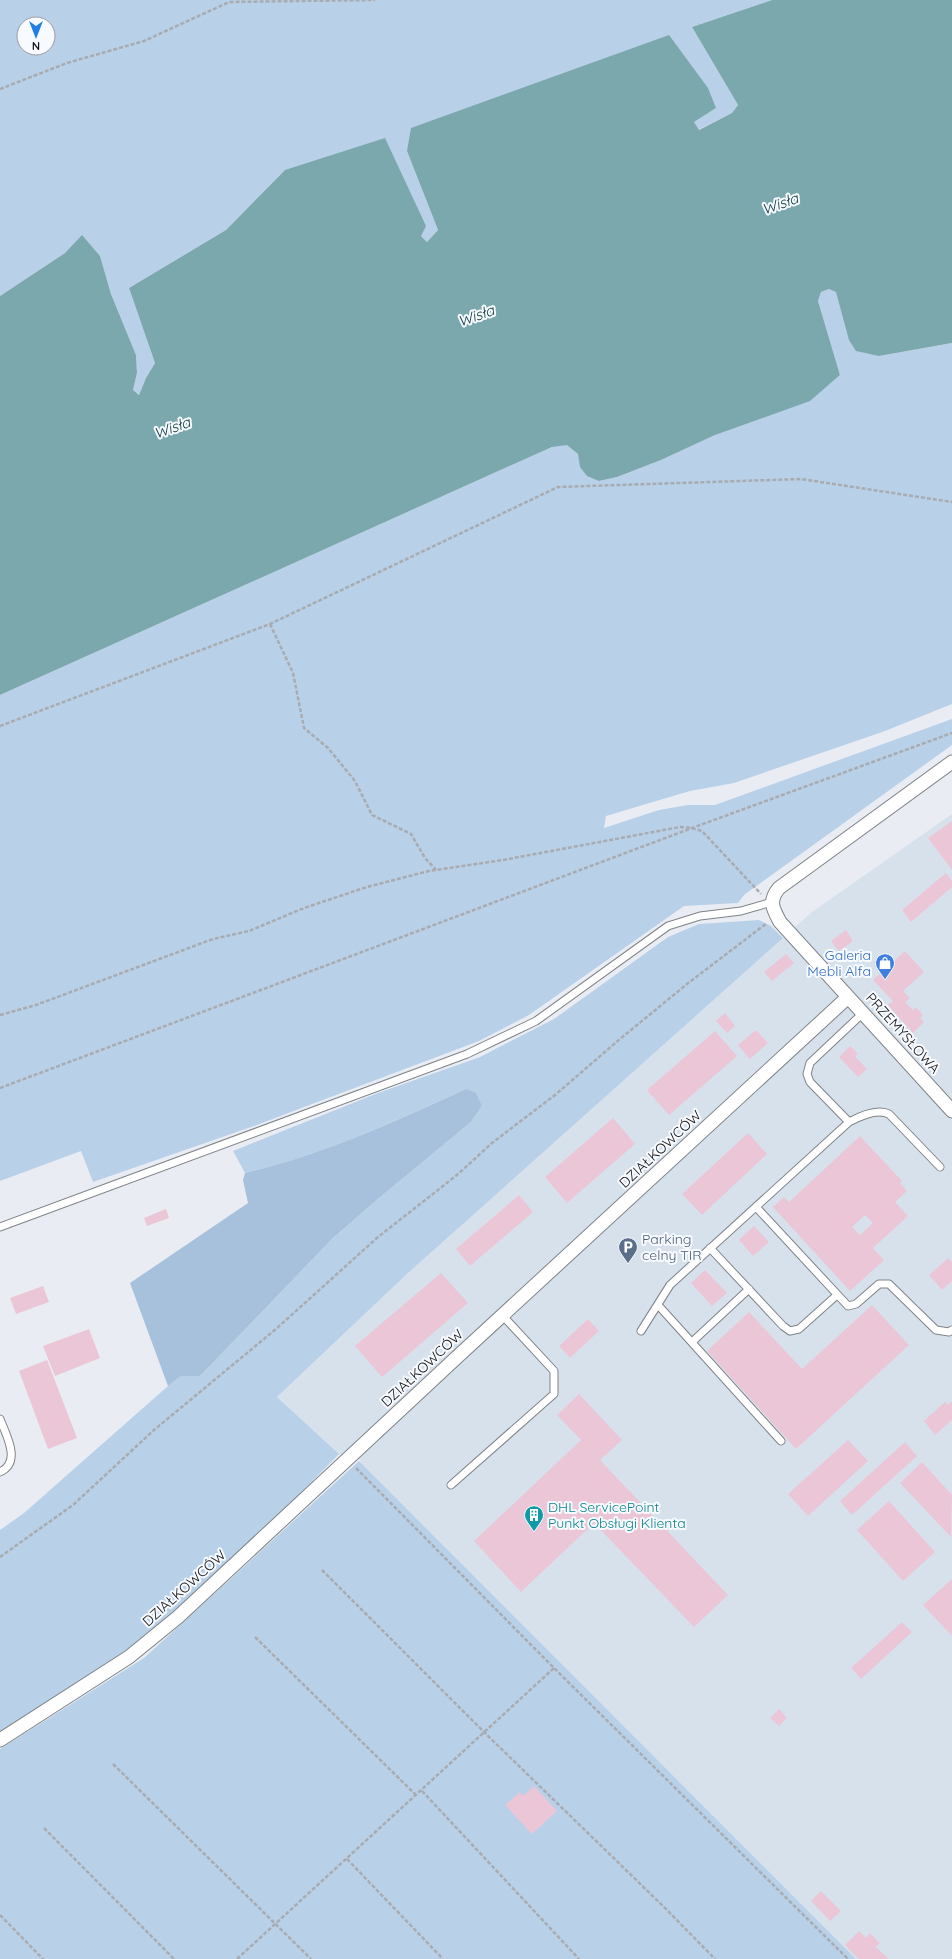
<svg xmlns="http://www.w3.org/2000/svg" width="952" height="1959" font-family="Quicksand,sans-serif">
  <style>
    .built { fill: #d7e1ec }
    .green { fill: #b9d0e9; fill-rule: evenodd }
    .forest { fill: #a7c0dc }
    .water { fill: #7ba8ac }
    .building { fill: #ebc6d7; fill-rule: evenodd }
    .lines { fill: none; stroke-linecap: round; stroke-linejoin: round }
    .lane-casing { stroke: #7f8387; stroke-width: 9 }
    .street-casing { stroke: #7f8387; stroke-width: 15 }
    .path { stroke: #a8abb0; stroke-width: 2.5; stroke-dasharray: 4 2; stroke-linecap: butt }
    .lane { stroke: #fff; stroke-width: 7 }
    .street { stroke: #fff; stroke-width: 13 }
    .labels { text-anchor: middle; stroke-width: 4; stroke-linejoin: round; paint-order: stroke }
    .shop-label { font-size: 14px; fill: #366cbe; stroke: #f7fbff; text-anchor: end }
    .street-label { font-size: 14px; fill: #101113; stroke: #f7fbff }
    .service-label { font-size: 14px; fill: #4e5e75; stroke: #f7fbff; text-anchor: start }
    .culture-label { font-size: 14px; fill: #0d838f; stroke: #f7fbff; text-anchor: start }
    .water-label { font-size: 15px; font-style: italic; fill: #154043; stroke: #f7fbff }
  </style>
  <rect width="100%" height="100%" fill="#e9edf3"/>
  <path class="built" d="M952,814V1959H856L359,1461L362,1460L339,1454L277,1397L408,1273L812,912Z"/>
  <path class="green" d="M0,0H772L692,27L738,105L732,113L698,130L694,122L716,108L407,151L438,230L427,242L421,236L285,170L226,230L129,288L155,363L146,378L139,395L133,390L137,373L136,355L111,294L100,256L82,236L65,253L0,296ZM24,24H48V48H24Z
    M829,289L836,291L843,313L879,356L952,343V704L885,731L734,783L690,791L606,816L604,828L659,810L688,805H715L952,719V745L744,895L738,903L684,906L529,1015L479,1041L254,1126L93,1182L81,1151L0,1181V695L552,447L567,444L578,454L599,481L617,477L661,460L715,435L820,392L840,375L818,301L821,292Z
    M759,920L771,926L783,938L408,1273L277,1397L339,1454L182,1613L0,1734V1530L24,1513L168,1386L181,1376H200L333,1238L379,1198L471,1122L482,1106L466,1089C393,1122 323,1155 245,1173L233,1151L378,1093L480,1057L554,1019L668,937L699,924Z
    M359,1461L856,1959H0V1749L144,1658Z"/>
  <path class="forest" d="M466,1089L476,1093L482,1106L471,1122L379,1198L333,1238L200,1376H181L168,1386L130,1283L248,1203L243,1180L245,1173C322,1155 394,1122 466,1089Z"/>
  <path class="water" d="M772,0H952V343L879,356L856,351L849,340L836,292L829,289L821,292L818,301L840,375L810,401L715,435L661,460L617,477L599,481L587,476L580,467L578,454L567,445L552,447L0,695V296L65,253L82,235L100,256L111,294L136,355L137,373L133,390L139,395L146,378L155,363L129,288L226,230L285,170L385,138L426,226L421,236L427,242L438,230L407,151L411,128L669,35L708,88L716,108L694,122L699,130L732,113L738,105L692,27Z"/>
  <path class="building" d="M952,821V870L928,838Z
    M946,873L952,881V887L911,922L902,910Z
    M846,930L853,941L839,951L831,941Z
    M905,951L924,972L903,991L910,998L905,1002L913,1010L916,1007L923,1015L920,1018L924,1022L913,1033L888,1005L893,1001L873,980Z
    M786,954L794,963L772,981L764,972Z
    M725,1013L735,1026L727,1033L716,1021Z
    M756,1030L768,1043L750,1059L738,1045Z
    M715,1031L737,1056L669,1115L647,1090Z
    M850,1046L858,1054L855,1056L867,1069L858,1077L839,1057Z
    M613,1118L635,1144L567,1203L545,1177Z
    M748,1133L767,1154L702,1215L682,1194Z
    M860,1136L902,1181L900,1183L907,1191L895,1202L908,1216L873,1248L884,1260L850,1291L773,1207L784,1197L789,1202ZM865,1215L873,1223L860,1235L852,1227Z
    M519,1195L533,1212L470,1266L456,1249Z
    M166,1209L169,1218L147,1226L144,1218Z
    M754,1226L769,1242L753,1256L739,1240Z
    M948,1258L952,1262V1281L942,1290L929,1275Z
    M705,1270L727,1293L712,1306L691,1283Z
    M441,1273L468,1303L382,1377L355,1346Z
    M43,1286L49,1302L16,1314L10,1298Z
    M872,1305L909,1345L796,1449L707,1351L749,1312L802,1369Z
    M588,1319L599,1331L570,1358L559,1346Z
    M89,1329L100,1358L55,1376L43,1346Z
    M47,1360L77,1438L48,1449L19,1371Z
    M579,1394L622,1440L600,1460L728,1595L694,1627L594,1523L521,1592L474,1541L581,1440L557,1415Z
    M952,1401V1420L935,1435L924,1421L945,1402L948,1405Z
    M848,1440L868,1461L808,1516L788,1494Z
    M905,1442L917,1456L852,1515L840,1501Z
    M922,1462L952,1495L951,1537L900,1483Z
    M889,1501L935,1552L903,1581L857,1530Z
    M952,1579V1634L951,1635L923,1605Z
    M902,1622L912,1632L861,1679L851,1668Z
    M779,1709L787,1718L779,1726L770,1718Z
    M534,1786L557,1811L532,1834L505,1805L520,1792L523,1796Z
    M821,1891L841,1911L830,1921L811,1901Z
    M859,1931L866,1938L870,1933L880,1943L876,1947L889,1959H859L845,1945Z"/>
  <g class="lines">
    <g class="lane-casing">
      <path id="lane" d="M849,1122C860,1116 877,1108 889,1114L940,1167
        M756,1207L848,1306L856,1304L879,1284H889L936,1330L949,1332L952,1330
        M0,1227L467,1054L536,1021L668,926L700,916L741,911L772,902
        M710,1248L783,1326L790,1331L799,1329L837,1295
        M658,1305L781,1441
        M641,1331L670,1285L849,1122L810,1082L807,1074L810,1063L862,1014
        M692,1342L749,1289
        M0,1419C6,1435 22,1462 0,1472
        M451,1485L554,1394V1371L502,1315"/>
    </g>
    <g class="street-casing">
      <path id="street" d="M952,762L779,888C768,901 773,909 780,922L952,1111
        M0,1740L129,1657L178,1617L456,1358L848,997"/>
    </g>
    <path class="path" d="M0,89L67,63L144,41L229,2L375,0
      M270,624L293,673L304,728L328,748L355,781L372,815L411,834L425,858L436,870
      M0,726L270,624L558,487L801,479L952,502
      M0,1015L36,1005L213,939L249,931L304,908L367,887L429,871L503,860L680,827L692,828L702,831L761,894
      M0,1088L692,828L952,733
      M356,1468L554,1668L848,1959
      M0,1557L73,1505L154,1430L276,1329L378,1237L457,1175L492,1143L555,1095L620,1039L687,984L767,923
      M322,1570L485,1733L664,1907L715,1959
      M255,1637L417,1796
      M113,1764L311,1959
      M422,1791L579,1959
      M44,1828L174,1959
      M347,1859L443,1959
      M0,1915L43,1959
      M237,1959L554,1668"/>
    <use href="#lane" class="lane"/>
    <use href="#street" class="street"/>
  </g>
  <defs>
    <g id="shop-pin" transform="scale(1)"><path d="M0 17L-7.5 6A9.5 9.5 0 1 1 7.5 6Z" fill="#3f7fe0" stroke="#f7fbff"/><path d="M-5-2.5h2.3a2.7 3.5 0 0 1 5.4 0H5L5.5 6h-11ZM-1.5-2.5h3a1.5 2.3 0 0 0-3 0Z" fill="#fff"/></g>
    <g id="parking-pin" transform="scale(1)"><path d="M0 17L-7.5 6A9.5 9.5 0 1 1 7.5 6Z" fill="#5c6f8a" stroke="#f7fbff"/><path d="M-3.5-5.5H1a3.5 3.5 0 0 1 0 7H-1V5.5H-3.5ZM-1-3.4V-.6H.8a1.4 1.4 0 0 0 0-2.8Z" fill="#fff"/></g>
    <g id="building-pin" transform="scale(1)"><path d="M0 17L-7.5 6A9.5 9.5 0 1 1 7.5 6Z" fill="#0f9aa8" stroke="#f7fbff"/><path d="M-4-6H4V6H1V3H-1V6H-4ZM-2.5-4.3h1.7v1.8h-1.7ZM.8-4.3h1.7v1.8H.8ZM-2.5-1h1.7V.8h-1.7ZM.8-1h1.7V.8H.8Z" fill="#fff"/></g>
  </defs>
  <g fill-rule="evenodd">
    <use href="#shop-pin" x="885" y="963"/>
    <use href="#parking-pin" x="628" y="1247"/>
    <use href="#building-pin" x="534" y="1515"/>
  </g>
  <g class="labels">
    <g class="shop-label">
      <text x="871" y="960">Galeria<tspan x="871" dy="16">Mebli Alfa</tspan></text>
    </g>
    <g class="street-label">
      <text transform="translate(903 1033) rotate(48)" y="5">PRZEMYSŁOWA</text>
      <text transform="translate(660 1149) rotate(-43)" y="5">DZIAŁKOWCÓW</text>
      <text transform="translate(422 1368) rotate(-43)" y="5">DZIAŁKOWCÓW</text>
      <text transform="translate(184 1588) rotate(-42)" y="5">DZIAŁKOWCÓW</text>
    </g>
    <g class="service-label">
      <text x="642" y="1244">Parking<tspan x="642" dy="16">celny TIR</tspan></text>
    </g>
    <g class="culture-label">
      <text x="548" y="1512">DHL ServicePoint<tspan x="548" dy="16">Punkt Obsługi Klienta</tspan></text>
    </g>
    <g class="water-label">
      <text transform="translate(780 204) rotate(-20)" y="5">Wisła</text>
      <text transform="translate(476 316) rotate(-20)" y="5">Wisła</text>
      <text transform="translate(172 428) rotate(-20)" y="5">Wisła</text>
    </g>
  </g>
  <g transform="translate(36 36) rotate(180)"><circle r="19" fill="#f7fbff" stroke="#9b9da1"/>
  <path d="M0-3L7 15L0 10L-7 15Z" fill="#1f7ee7"/>
  <text y="-6" font-size="11" font-weight="bold" text-anchor="middle" fill="#101113">N</text>
  </g>
</svg>
